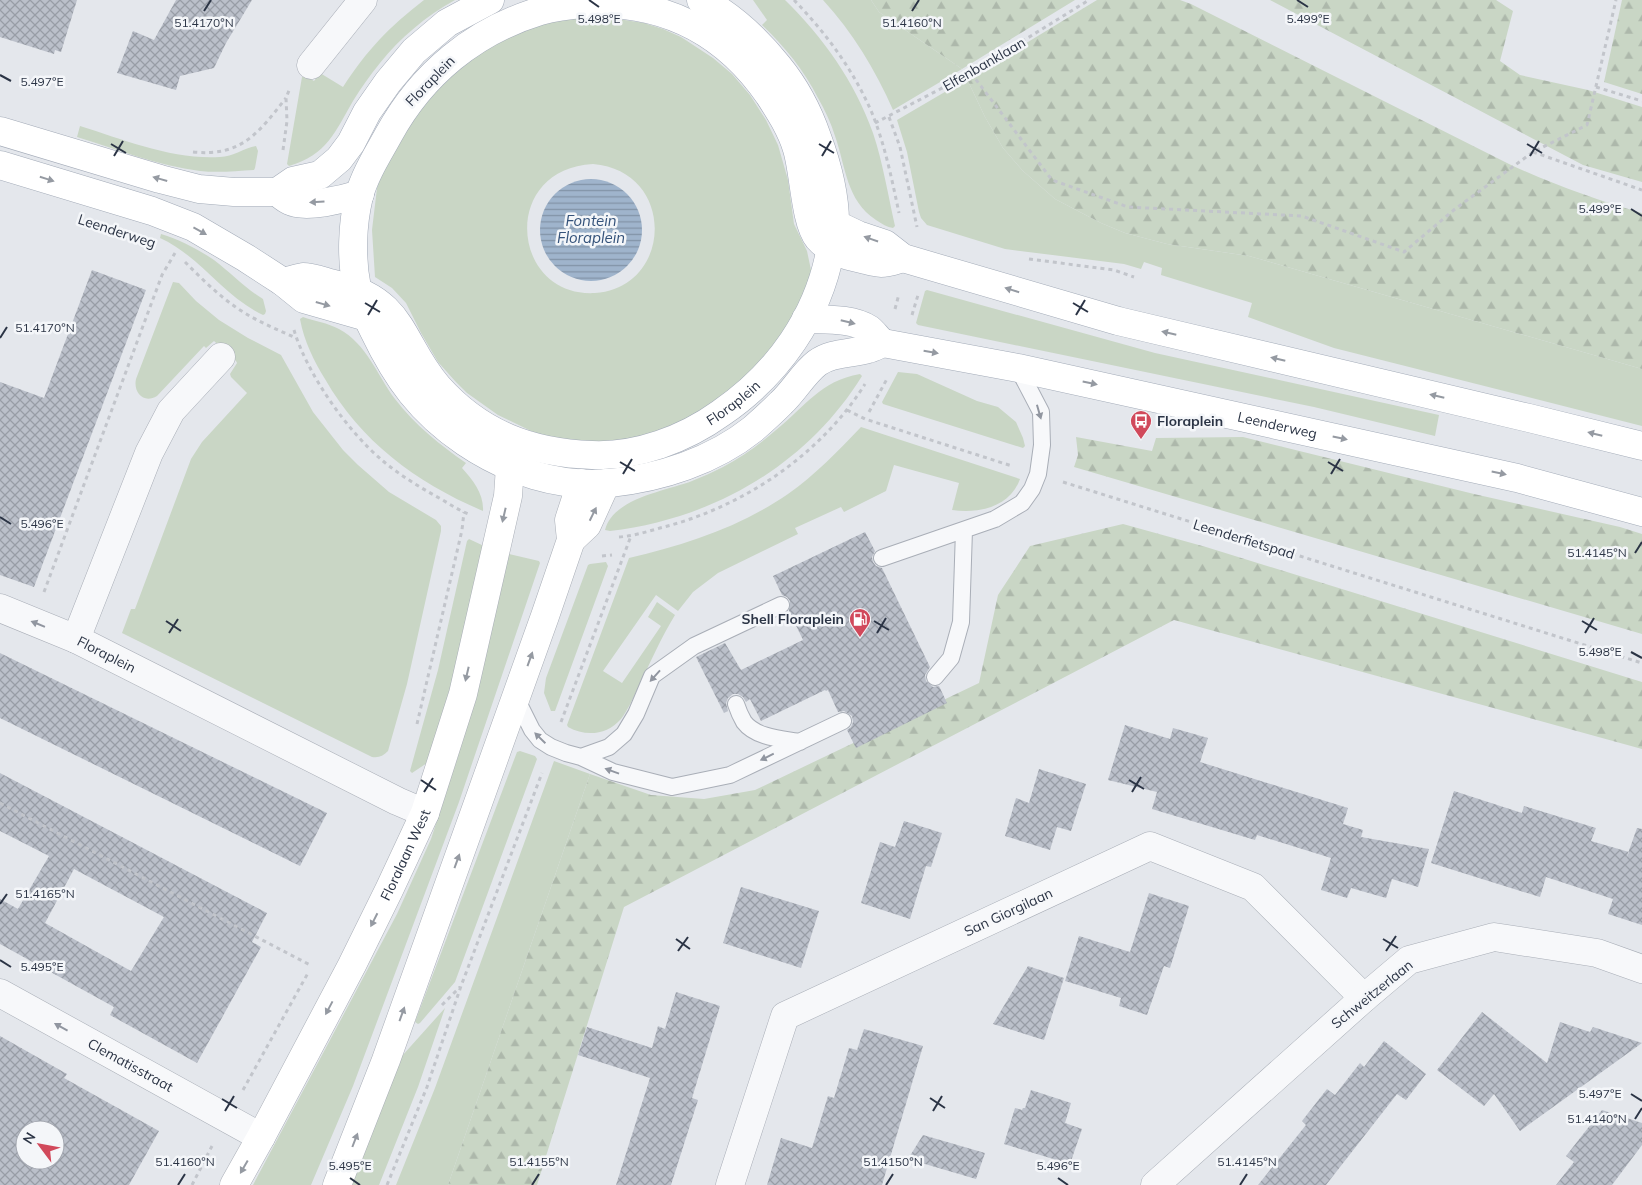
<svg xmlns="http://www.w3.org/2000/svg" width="1642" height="1185" font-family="Mulish,sans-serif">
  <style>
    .green { fill: #c9d6c5; fill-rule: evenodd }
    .forest { fill: url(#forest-firs) }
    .water { fill: url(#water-rules) }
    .building { fill: url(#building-cross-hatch); fill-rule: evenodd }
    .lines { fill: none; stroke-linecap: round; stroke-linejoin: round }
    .service-casing { stroke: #a9aeb7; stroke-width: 18 }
    .minor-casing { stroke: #a9aeb7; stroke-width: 29 }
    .secondary-casing { stroke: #a9aeb7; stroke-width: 29 }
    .primary-casing { stroke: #a3abb8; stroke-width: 29 }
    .path { stroke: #c2c5cb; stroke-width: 3; stroke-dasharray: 4 4; stroke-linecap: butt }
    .service { stroke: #f7f8fa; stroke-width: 16 }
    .minor { stroke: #f7f8fa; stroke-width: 28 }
    .secondary { stroke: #fff; stroke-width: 28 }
    .primary { stroke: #fff; stroke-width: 28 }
    .oneway { fill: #959aa2 }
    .oneway2 { fill: #9196a0 }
    .ticks { fill: none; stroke: #2b3445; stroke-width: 2 }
    .labels { text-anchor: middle; stroke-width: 5; stroke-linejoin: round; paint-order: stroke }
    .street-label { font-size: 14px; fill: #2b3445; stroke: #f4f6f9 }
    .poi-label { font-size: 14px; font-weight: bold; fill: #2b3445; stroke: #f4f6f9; text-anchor: start }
    .water-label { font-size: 15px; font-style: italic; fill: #34527a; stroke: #f4f6f9 }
    .ticks-label { font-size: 12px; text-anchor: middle; fill: #2b3445; stroke: #f4f6f9; stroke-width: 5; stroke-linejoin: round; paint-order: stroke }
  </style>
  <defs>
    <pattern id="forest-firs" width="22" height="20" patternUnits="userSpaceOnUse" patternTransform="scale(1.25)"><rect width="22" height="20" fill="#c9d6c5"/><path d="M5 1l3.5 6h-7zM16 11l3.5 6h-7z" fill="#adb8ab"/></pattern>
    <pattern id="water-rules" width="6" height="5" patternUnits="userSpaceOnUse" patternTransform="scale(1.25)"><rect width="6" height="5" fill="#9fb4cc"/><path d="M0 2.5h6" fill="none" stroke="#8293a7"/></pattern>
    <pattern id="building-cross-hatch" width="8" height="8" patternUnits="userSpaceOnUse" patternTransform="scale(1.25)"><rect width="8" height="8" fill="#bbc0ca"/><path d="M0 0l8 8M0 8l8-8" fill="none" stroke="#989da6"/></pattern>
  </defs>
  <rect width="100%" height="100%" fill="#e4e7ec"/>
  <path class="green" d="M424,0H455C426,16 400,38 380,63C370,75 361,88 353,101C335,132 327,155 289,166L287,164L302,77L306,76L314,81L320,73L343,87C368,49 388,28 424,0Z
    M753,0H785C823,37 855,82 873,133C883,163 888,195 895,226L893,228C887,227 882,224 876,220C846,200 846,167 835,136C831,123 825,110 818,98C804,70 785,47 762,25L767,20Z
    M823,0H871L879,12L962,69L893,110C875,69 853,33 823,0Z
    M605,17L644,23L663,29L681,37L713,58L732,74L750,95L766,120L778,145L788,180L794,224L807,251L811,270L809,281L802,302L763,365L700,414L638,438L600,443L554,438L533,432L498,415L467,393L455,381L438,362L421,333L406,303L392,288L375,277L372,230L377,188L381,174L397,140L442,79L494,43L545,22L575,18ZM593,164C677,171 673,288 595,293C511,298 499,169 593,164Z
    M967,79L985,117L1003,148L1023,171L1055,199L1101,223L1125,233L1167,244L1249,256L1642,369V426L1334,348L1248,317L1252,303L1161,275L1162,268L1144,262L1141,269L1124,264L1005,249L927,225L921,218L919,212L907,152L897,120Z
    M80,126C125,140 173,160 220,157C233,157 244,148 256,146L258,151L255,168L254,170C236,171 218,173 200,171C158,166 117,149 77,137Z
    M161,234C180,240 198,249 214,260C231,273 245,288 263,299L266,311L265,314L263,315C223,296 200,256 160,238Z
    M173,282L179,283L196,301L219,320L248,338L281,355L313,412L343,450L358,465L389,492L436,520L441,526V531L407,684L388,751C383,756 379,758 372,757L122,633L131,609H135L191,459L202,442L247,393L231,377L230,374L237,363L236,361L214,341L206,348L204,346L157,396C144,404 133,393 136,379Z
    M927,290L1155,353L1439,415L1435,436L1314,407L918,325L916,323L925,291Z
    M303,317C314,321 328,323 339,329C367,344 377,375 395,399C415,425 440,445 466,463L462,468C473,480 484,494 483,511C417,483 361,442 325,379C314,361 304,341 300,319Z
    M898,372L917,374L977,401L998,407L1016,422L1023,438L1025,446L1023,448L883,404L882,402Z
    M860,374L862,376C807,465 713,519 610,531L605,530C613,498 666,491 692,481C702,477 713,472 723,467C742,457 760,444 776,430C806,406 820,381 860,374Z
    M861,427L1020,479C1010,507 979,514 952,510L959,483L894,465L886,491L844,512L841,507L795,528L798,534L718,573L693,592L678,611L656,595L603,671L622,683L661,626L648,617L657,602L675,615C661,638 650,663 638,688C633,698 628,710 621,719C607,735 586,737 568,727L567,725L629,558C685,545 740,527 788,494C815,475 838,451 861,427Z
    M469,539L484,546L454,677L427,763L412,773L410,771L438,670L467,541Z
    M509,554L539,561L540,563L459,802L353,1086L311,1185H253L397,914L431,839L458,756L473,704Z
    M606,562L608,566L555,711H551L544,693L546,678L588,565L590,564Z
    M520,751L535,756L537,759L455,982L420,1023L418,1024L415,1022L517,752Z
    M554,761L590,774L448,1185H396L435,1088Z
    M445,1008L418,1087L379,1185H349L402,1056Z"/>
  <path class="forest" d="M871,0H1075L962,69L879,12Z
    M1097,0H1180L1191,4L1509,164C1552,184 1596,200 1642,213V369L1249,256L1167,244L1125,233L1101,223L1055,199L1023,171L1003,148L985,117L967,79Z
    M1270,0H1496L1513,11L1500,61L1520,75L1588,90L1642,107V182L1583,165Z
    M1622,0H1642V94L1604,82Z
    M1076,437L1152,451L1156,438L1243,437L1474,494L1620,527L1642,534V634L1074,467L1078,455Z
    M1123,524L1206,547L1642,682V749L1174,620L624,907L537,1185H448L590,774L651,795L704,799L755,790L979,683L998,595L1030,546Z"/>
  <path class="water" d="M540 230a51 51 0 1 1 102 0a51 51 0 1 1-102 0Z"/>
  <path class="building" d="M0,0H77L61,52L55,50L54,54L0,37Z
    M176,0H252L226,43L214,68L180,76L176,90L117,73L133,31L154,40Z
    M92,270L146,290L34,587L0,575V382L44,398Z
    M865,532L875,551L872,557L873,562L876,566L882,568L930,667L925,675L926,681L933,687L939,686L947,703L856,748L847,730L851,727L853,722L852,716L844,711L838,712L828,690L826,691L825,690L761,721L750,699L746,702L743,697L738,694H733L728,698L726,703L728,711L724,713L696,657L725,643L741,670L803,640L789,611L790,601L787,597L782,595L773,576Z
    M0,653L327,813L300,866L0,718Z
    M1125,725L1170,739L1173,728L1208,738L1200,762L1348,808L1343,824L1363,830L1361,837L1429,849L1418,887L1392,879L1386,898L1351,888L1347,898L1321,890L1331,858L1257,835L1255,840L1152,809L1157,792L1108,780Z
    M1039,769L1086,784L1071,831L1057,827L1050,850L1005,836L1016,798L1029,803Z
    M0,773L267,913L252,942L261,947L197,1063L110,1015L114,1007L0,944V899L18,909L49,856L0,831ZM74,869L164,917L131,971L45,923Z
    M1454,791L1522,813L1524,806L1596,828L1591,841L1629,852L1626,859L1637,828L1642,829V925L1608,914L1613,899L1546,877L1540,897L1431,863Z
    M904,821L942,833L931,867L926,866L910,919L861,903L880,842L895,847Z
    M741,887L819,911L801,968L723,943Z
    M1149,893L1189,906L1170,968L1164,966L1147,1015L1119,1006L1121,998L1065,981L1079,936L1130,952Z
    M1028,966L1064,978L1044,1040L993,1024Z
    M676,992L720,1006L692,1098L698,1100L671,1185H616L650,1078L578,1055L587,1027L652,1048L658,1026L665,1029Z
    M1482,1012L1547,1063L1560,1022L1590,1032L1593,1027L1642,1043L1520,1131L1494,1094L1484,1106L1437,1070Z
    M864,1029L923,1046L882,1185H767L781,1138L812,1148L828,1096L834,1098L849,1048L857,1050Z
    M0,1036L67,1074L64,1078L159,1131L129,1185H0ZM25,1130H55V1160H25Z
    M1384,1041L1426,1074L1406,1100L1397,1094L1326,1185H1258L1306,1125L1302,1121L1327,1089L1335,1095L1360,1063L1364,1067Z
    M1031,1090L1071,1103L1065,1123L1082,1129L1070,1164L1004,1144L1015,1108L1022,1110L1023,1108H1025Z
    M1602,1110L1642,1123V1145L1612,1185H1556L1574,1162L1566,1156Z
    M923,1135L985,1153L976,1179L908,1159Z"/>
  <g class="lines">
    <g class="service-casing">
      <path id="service" d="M882,558L995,519L1022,503L1032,489L1038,474L1042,445L1041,412L1018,368
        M935,677L951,658L961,622L964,530
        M516,698L532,730L540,740L551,747L566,753L581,757L613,772L672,787L730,775L843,721
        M736,704C738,710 741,717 744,722C756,738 783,739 800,742
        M581,757L609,747L624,734L636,714L652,676L694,646L781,605"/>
    </g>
    <g class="minor-casing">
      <g id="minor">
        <path d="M311,65L363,0"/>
        <path id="s1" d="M221,357L171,411L149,453L76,639L397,801L425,813"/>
        <path d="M0,608L76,639"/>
        <path id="s2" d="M0,993L261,1137"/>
        <path id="s3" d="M730,1185L785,1016L1150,846L1253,887L1364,998"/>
        <path d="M1155,1185L1364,998L1409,960L1494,937L1597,953L1642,969"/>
      </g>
    </g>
    <g class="secondary-casing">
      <g id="secondary">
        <path d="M571,540L587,525L606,483"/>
        <path id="s4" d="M234,1185L261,1137L352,965L389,890L425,813L463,694L508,496L510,467"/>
        <path d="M337,1185L386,1060L545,616L571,540L569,520L581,483"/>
      </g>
    </g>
    <g class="primary-casing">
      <g id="primary">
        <path d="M0,131L160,179L199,189L234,192H277L293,181L320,175L339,159L351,143L367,112L388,82L414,51L447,23L490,0"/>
        <path d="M0,165L152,211L193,227L246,258L283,282L304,299L367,317"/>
        <path d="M277,192C281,195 285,199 290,201C305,209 344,199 360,194"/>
        <path d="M835,224L858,235L885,244L903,258L1118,321L1529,418L1642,446"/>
        <path id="s5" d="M903,258C896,260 888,263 881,263C878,263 868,261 866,260C848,256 831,253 818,238C805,222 804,172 797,149C791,129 780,112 769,95C725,31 662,0 585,4C570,5 554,7 540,11C474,31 422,74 389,134C378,154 365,174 359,196C352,225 351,259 357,288C360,303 367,317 374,331C397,379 421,412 465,442C508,471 559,488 610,483C660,478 713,461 753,429C762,421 772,412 781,403C794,391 803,374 817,363C832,352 851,354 868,349C873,348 878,345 883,343L1018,368L1517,478L1642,512"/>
        <path id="s6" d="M283,282C289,281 297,278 303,277C314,277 327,283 338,285C405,301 400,343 438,387C480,434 531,453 592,455C637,457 685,439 721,413C778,374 819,316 831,247C832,239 835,230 835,222C835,193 827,164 817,137C808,111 796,88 778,66C757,40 731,15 701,0"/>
        <path d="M806,319C826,320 851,318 869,329C874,333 878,339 883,343"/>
      </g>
    </g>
    <path class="path" d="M794,0C826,33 854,71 872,113C885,145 892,180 899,213
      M971,73L1052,180L1128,207L1302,216L1404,252L1455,209L1533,152L1587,125L1616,0
      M1596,87L1642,101
      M889,117L900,147L917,227
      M875,123L971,73L1089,0
      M283,150L287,121L286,98L290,88
      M193,152C242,157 259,132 286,98
      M1533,152L1642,190
      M1029,259L1114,270L1134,277
      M185,262C201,278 218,295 237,308C256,321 276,329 296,338
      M895,309L899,294
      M912,315L918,295
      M294,330C307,374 348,432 383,461C401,476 421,488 441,499C451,505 460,511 471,515
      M847,410L865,419L1012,466
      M869,412L888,377
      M1063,482L1642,663
      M619,537C633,536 646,532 660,528C741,508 820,456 865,384
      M602,556L612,555
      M44,592L162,275L175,253
      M561,722L631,536
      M417,724L462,530L464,512
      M0,803L312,966
      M442,1005L460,987
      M243,1090L308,973
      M192,1185L212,1146
      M387,1185L427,1087L461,986L542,773"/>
    <use href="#service" class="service"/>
    <use href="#minor" class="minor"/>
    <use href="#secondary" class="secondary"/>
    <use href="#primary" class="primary"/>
  </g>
  <defs><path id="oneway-solid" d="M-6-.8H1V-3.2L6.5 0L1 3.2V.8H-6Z" transform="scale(1.25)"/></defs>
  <g class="oneway">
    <use href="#oneway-solid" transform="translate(47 179) rotate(17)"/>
    <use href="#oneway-solid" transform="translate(160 179) rotate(-164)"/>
    <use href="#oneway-solid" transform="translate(317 202) rotate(177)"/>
    <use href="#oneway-solid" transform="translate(200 231) rotate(29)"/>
    <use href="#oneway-solid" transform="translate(871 239) rotate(-161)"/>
    <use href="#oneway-solid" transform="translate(1012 290) rotate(-163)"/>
    <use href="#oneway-solid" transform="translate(323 304) rotate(16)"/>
    <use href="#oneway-solid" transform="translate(848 322) rotate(14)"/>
    <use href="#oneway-solid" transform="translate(1169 333) rotate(-167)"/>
    <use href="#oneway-solid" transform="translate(931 352) rotate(10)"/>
    <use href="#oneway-solid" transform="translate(1278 359) rotate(-167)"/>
    <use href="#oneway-solid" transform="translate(1090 383) rotate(12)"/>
    <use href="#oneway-solid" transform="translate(1437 396) rotate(-167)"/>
    <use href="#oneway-solid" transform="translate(1595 434) rotate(-166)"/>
    <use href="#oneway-solid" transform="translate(1340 438) rotate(12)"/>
    <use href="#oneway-solid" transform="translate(1499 473) rotate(12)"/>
    <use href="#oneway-solid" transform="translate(593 514) rotate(-64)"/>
    <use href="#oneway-solid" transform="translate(504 515) rotate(103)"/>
    <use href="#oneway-solid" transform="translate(530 659) rotate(-70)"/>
    <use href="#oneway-solid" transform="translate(467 674) rotate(103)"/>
    <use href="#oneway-solid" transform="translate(457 861) rotate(-70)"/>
    <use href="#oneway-solid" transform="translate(374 920) rotate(117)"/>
    <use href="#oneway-solid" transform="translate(329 1008) rotate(118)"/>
    <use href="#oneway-solid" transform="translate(402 1014) rotate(-70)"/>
    <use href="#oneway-solid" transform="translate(355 1140) rotate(-69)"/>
    <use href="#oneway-solid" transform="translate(244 1167) rotate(120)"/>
  </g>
  <g class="oneway2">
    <use href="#oneway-solid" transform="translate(1039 412) rotate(74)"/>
    <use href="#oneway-solid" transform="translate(38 624) rotate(-158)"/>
    <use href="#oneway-solid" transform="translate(655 676) rotate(132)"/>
    <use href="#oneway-solid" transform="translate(540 738) rotate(-136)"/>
    <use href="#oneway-solid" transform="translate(767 757) rotate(154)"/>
    <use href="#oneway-solid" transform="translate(612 771) rotate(-160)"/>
    <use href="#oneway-solid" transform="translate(61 1027) rotate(-151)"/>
  </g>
  <path class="ticks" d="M589,0L599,7M1297,0L1308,7M204,11L211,0M912,11L919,0M0,75L11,81M111,144L126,153M819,144L834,153M1527,144L1542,153M114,156L123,141M822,156L831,141M1530,156L1539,141M1631,209L1642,216M365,303L380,312M1073,303L1088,312M368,315L377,300M1076,315L1085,300M0,338L7,327M620,462L635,471M1328,462L1343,471M623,474L632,459M1331,474L1340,459M0,517L11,524M1635,553L1642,542M166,621L181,631M874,621L889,630M1582,621L1597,630M169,633L178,619M877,633L886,618M1585,633L1594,618M1631,652L1642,658M421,780L436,790M1129,780L1144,789M424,792L433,778M1132,792L1141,777M0,904L7,894M676,939L690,949M1383,939L1398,948M678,951L688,937M1386,951L1396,936M0,960L11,967M1631,1094L1642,1101M930,1098L945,1108M222,1099L237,1108M225,1111L234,1096M933,1111L942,1096M1635,1119L1642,1108M350,1178L360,1185M1058,1178L1068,1185M178,1185L185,1174M532,1185L539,1174M886,1185L893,1174M1240,1185L1247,1174"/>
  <defs>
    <g id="bus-pin" transform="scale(1.125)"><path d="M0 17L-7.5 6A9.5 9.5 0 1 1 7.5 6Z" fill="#d1495b" stroke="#f4f6f9"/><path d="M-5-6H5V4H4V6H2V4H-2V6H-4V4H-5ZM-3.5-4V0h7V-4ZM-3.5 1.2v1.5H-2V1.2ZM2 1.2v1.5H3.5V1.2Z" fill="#fff"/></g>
    <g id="fuel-pin" transform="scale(1.125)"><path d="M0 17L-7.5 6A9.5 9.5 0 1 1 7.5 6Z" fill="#d1495b" stroke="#f4f6f9"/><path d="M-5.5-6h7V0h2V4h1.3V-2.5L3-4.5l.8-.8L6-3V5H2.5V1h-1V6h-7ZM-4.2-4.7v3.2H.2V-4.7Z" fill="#fff"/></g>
  </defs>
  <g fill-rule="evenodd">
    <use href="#bus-pin" x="1141" y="421"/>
    <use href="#fuel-pin" x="860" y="619"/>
  </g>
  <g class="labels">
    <g class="street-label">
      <text transform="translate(984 64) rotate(-30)" y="5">Elfenbanklaan</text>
      <text transform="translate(430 81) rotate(-46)" y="5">Floraplein</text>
      <text transform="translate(117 231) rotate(18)" y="5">Leenderweg</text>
      <text dy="5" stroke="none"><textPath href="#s6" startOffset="532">Floraplein</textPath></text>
      <text dy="5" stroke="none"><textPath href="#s5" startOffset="1932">Leenderweg</textPath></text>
      <text transform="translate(1244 539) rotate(17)" y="5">Leenderfietspad</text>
      <text dy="5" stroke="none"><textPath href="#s1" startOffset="355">Floraplein</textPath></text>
      <text dy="5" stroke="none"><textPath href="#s4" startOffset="372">Floralaan West</textPath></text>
      <text dy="5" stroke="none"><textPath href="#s3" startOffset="424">San Giorgilaan</textPath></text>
      <text transform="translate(1372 994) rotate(-39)" y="5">Schweitzerlaan</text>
      <text dy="5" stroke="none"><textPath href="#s2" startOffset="149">Clematisstraat</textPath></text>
    </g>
    <g class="poi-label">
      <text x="1157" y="426">Floraplein</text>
      <text x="844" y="624" text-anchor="end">Shell Floraplein</text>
    </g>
    <g class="water-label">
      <text x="591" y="226">Fontein<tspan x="591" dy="17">Floraplein</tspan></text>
    </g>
  </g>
  <g class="ticks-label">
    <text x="599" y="23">5.498°E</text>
    <text x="1308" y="23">5.499°E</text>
    <text x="204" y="27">51.4170°N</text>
    <text x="912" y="27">51.4160°N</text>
    <text x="42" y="86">5.497°E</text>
    <text x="1600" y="213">5.499°E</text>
    <text x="45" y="332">51.4170°N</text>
    <text x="42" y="528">5.496°E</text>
    <text x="1597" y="557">51.4145°N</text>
    <text x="1600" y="656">5.498°E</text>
    <text x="45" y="898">51.4165°N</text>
    <text x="42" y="971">5.495°E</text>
    <text x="1600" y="1098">5.497°E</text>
    <text x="1597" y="1123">51.4140°N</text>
    <text x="185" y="1166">51.4160°N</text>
    <text x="539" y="1166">51.4155°N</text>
    <text x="893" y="1166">51.4150°N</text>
    <text x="1247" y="1166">51.4145°N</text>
    <text x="350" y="1170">5.495°E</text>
    <text x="1058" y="1170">5.496°E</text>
  </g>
  <g transform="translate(40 1145) rotate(302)"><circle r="24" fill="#f4f6f9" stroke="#a4a8b1"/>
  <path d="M0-4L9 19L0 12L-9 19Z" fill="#d1495b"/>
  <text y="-8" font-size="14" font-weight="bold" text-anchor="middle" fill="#2b3445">N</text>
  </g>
</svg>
